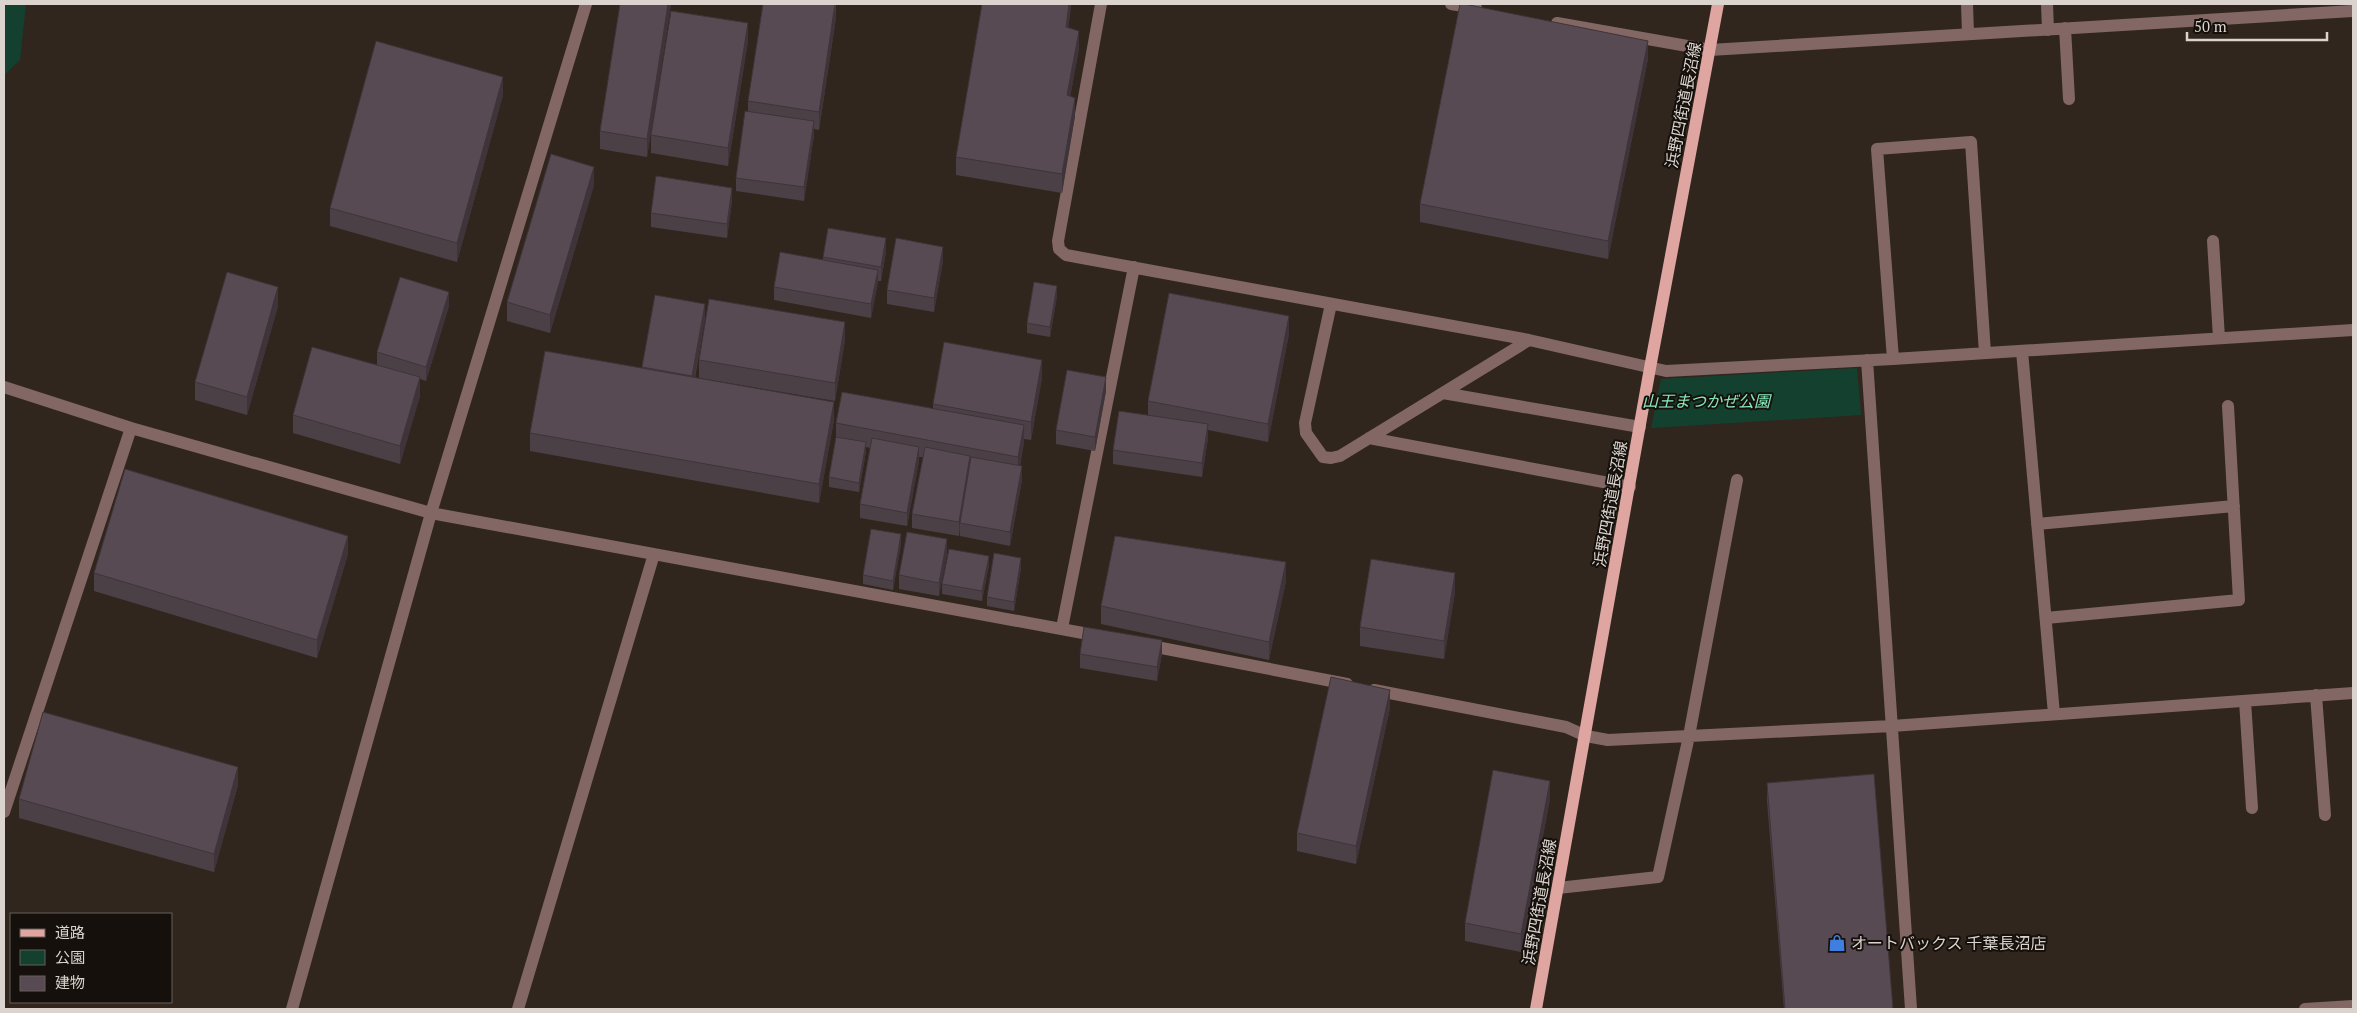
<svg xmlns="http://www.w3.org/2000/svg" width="2357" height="1013" font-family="'PT Serif','Noto Sans JP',serif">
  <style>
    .green { fill: #14412f }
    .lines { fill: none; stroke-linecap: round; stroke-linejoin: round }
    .minor { stroke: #836764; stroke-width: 12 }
    .major { stroke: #dfa5a0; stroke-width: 12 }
    .wall { fill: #4c4047 }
    .shaded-wall { fill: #3e3439 }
    .building { fill: #584a52; stroke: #3e3439 }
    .labels { text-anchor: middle; stroke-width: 4; stroke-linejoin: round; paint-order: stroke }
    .street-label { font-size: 16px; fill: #dbd4ce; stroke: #15100c }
    .park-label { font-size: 16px; font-style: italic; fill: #88e9bd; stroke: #15100c }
    .poi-label { font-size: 16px; fill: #dbd4ce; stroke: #15100c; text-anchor: start }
  </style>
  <rect width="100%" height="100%" fill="#30261d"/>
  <path class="green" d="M4,4H26L20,60L4,75Z
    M1857,368L1861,415L1651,428L1661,379Z"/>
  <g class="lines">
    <path class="minor" d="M1101,4L1058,241L1059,249L1066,255L1529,340L1666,371L1893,359L2353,330
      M1451,4L1476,8
      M1967,4L1968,34
      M2047,4L2048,30
      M1557,23L1710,50L2353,11
      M2065,28L2069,99
      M2213,241L2219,338
      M1331,304L1305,423L1306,433L1323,457L1331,458L1340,456L1529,340
      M2022,351L2054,714
      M1893,359L1877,149L1971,142L1985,353
      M1867,360L1911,1009
      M4,387L131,428L431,513L1099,636
      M1443,393L1640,427
      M1369,438L1630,487
      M2037,524L2234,506
      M2046,618L2239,600L2228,406
      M1062,628L1134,267
      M1146,645L1347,684
      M1374,690L1566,727L1586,736L1608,740L1892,726L2353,693
      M2316,695L2325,815
      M2245,701L2252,808
      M4,812L131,428
      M1558,888L1658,877L1689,736L1737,480
      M292,1009L431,513L586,4
      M518,1009L654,554
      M2305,1009L2353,1006"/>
    <path class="major" d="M1536,1009L1650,368L1718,4"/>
  </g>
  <path class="wall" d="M671,4L647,157L600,149V131Z
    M836,4V18L819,130L814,129V135L804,201L736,191V178L748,112V101Z
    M1071,4L1068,28L1079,49L1070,97L1075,116L1062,193L956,175V157Z
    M748,41L728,166L651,153V135Z
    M1648,59L1608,259L1420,222V204Z
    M503,95L457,262L330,226V208Z
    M594,185L550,333L507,321V302Z
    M732,201L727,238L651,227V213Z
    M886,252L881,281H878L871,318L774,300V287L823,260V257Z
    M943,261L934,312L887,304V290Z
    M655,295L705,318L695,378L834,420L819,503L530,451V433L642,368Z
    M1057,296L1050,337L1027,333V323Z
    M278,306L247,415L195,400V382Z
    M449,306L426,381L420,379V396L400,464L293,433V415L377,365V352Z
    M1289,334L1268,442L1208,430V438L1202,477L1113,464V450L1148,415V401Z
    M845,340L835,401L699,378V360Z
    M1042,378L1031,440L1024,439V443L1020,466L1022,480L1010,546L960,536V527L959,536L912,528V514L923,457H919V461L907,526L860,518V504L870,448L866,447V451L859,492L829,487V477L836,437V423L933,408V404Z
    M1106,391L1095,451L1056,444V430Z
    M901,544L893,590L863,584V575Z
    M947,553L939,596L899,589V575Z
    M348,554L317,658L94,591V573Z
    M989,565L982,601L942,594V584Z
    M1021,568L1014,611L987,606V597Z
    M1286,581L1269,660L1101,624V606Z
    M1455,592L1444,659L1360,646V627Z
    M1080,654H1162L1157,681L1080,668Z
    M1390,708L1356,864L1297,851V833Z
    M1767,783L1893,1009H1784L1767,801Z
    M238,785L214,872L19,818V799Z
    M1550,799L1521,952L1465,941V923Z"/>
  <path class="shaded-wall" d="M668,4H671L647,157V139Z
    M835,4L836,18L819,130V112Z
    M1069,4H1071V9L1066,46V27Z
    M748,23V41L728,166V148Z
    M1079,31V49L1067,114V95Z
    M1648,41V59L1608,259V241Z
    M503,77V95L457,262V243Z
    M1075,98V116L1062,193V174Z
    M814,121V135L804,201V187Z
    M594,167V185L550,333V315Z
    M732,188V201L727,238V224Z
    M886,238V252L881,281V267Z
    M943,247V261L934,312V298Z
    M878,270V283L871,318V304Z
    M1057,286V296L1050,337V327Z
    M278,287V306L247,415V397Z
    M449,292V306L426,381V367Z
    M705,304V318L692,390V376Z
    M1289,316V334L1268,442V424Z
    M845,322V340L835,401V383Z
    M1042,360V378L1031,440V422Z
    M420,377V396L400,464V446Z
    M1106,377V391L1095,451V437Z
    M834,402V420L819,503V484Z
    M1208,424V438L1202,477V463Z
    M1024,425V443L1018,475V457Z
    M866,442V451L859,492V483Z
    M919,447V461L907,526V513Z
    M970,456V470L960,523L959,536V522Z
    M1022,466V480L1010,546V532Z
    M901,534V544L893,590V581Z
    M348,536V554L317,658V640Z
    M947,539V553L939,596V583Z
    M989,556V565L982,601V591Z
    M1021,558V568L1014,611V602Z
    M1286,562V581L1269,660V642Z
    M1455,573V592L1444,659V641Z
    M1162,640V654L1157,681V667Z
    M1390,690V708L1356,864V846Z
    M238,767V785L214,872V854Z
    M1550,781V799L1521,952V934Z"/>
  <path class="building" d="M620,4H668L647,139L600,131Z
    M763,4H835L819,112L748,101Z
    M982,4H1069L1066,27L1079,31L1067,95L1075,98L1062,174L956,157Z
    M1460,4H1464L1648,41L1608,241L1420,204Z
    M671,11L748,23L728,148L651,135Z
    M376,41L503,77L457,243L330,208Z
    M745,111L814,121L804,187L736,178Z
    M551,154L594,167L550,315L507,302Z
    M656,176L732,188L727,224L651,213Z
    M828,228L886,238L881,267L823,257Z
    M896,238L943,247L934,298L887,290Z
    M780,252L878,270L871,304L774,287Z
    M227,272L278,287L247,397L195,382Z
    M400,277L449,292L426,367L377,352Z
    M1034,282L1057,286L1050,327L1027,323Z
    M1169,293L1289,316L1268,424L1148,401Z
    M655,295L705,304L692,376L642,367Z
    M709,299L845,322L835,383L699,360Z
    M944,342L1042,360L1031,422L933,404Z
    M312,347L420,377L400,446L293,415Z
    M545,351L834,402L819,484L530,433Z
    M1067,370L1106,377L1095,437L1056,430Z
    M842,392L1024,425L1018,457L836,423Z
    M1119,411L1208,424L1202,463L1113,450Z
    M836,437L866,442L859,483L829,477Z
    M872,438L919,447L907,513L860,504Z
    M925,447L970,456L959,522L912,514Z
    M971,457L1022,466L1010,532L960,523Z
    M125,469L348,536L317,640L94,573Z
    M871,529L901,534L893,581L863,575Z
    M907,532L947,539L939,583L899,575Z
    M1115,536L1286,562L1269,642L1101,606Z
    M949,549L989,556L982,591L942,584Z
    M994,553L1021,558L1014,602L987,597Z
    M1371,559L1455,573L1444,641L1360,627Z
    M1084,627L1162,640L1157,667L1080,654Z
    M1331,677L1390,690L1356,846L1297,833Z
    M43,712L238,767L214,854L19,799Z
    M1493,770L1550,781L1521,934L1465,923Z
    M1874,774L1893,1009H1785L1767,783Z"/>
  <defs>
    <g id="shop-bare" transform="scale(1.35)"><path d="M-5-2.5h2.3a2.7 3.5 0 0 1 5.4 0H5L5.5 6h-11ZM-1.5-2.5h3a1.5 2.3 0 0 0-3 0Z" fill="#3f7fe0" stroke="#15100c" stroke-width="2.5" paint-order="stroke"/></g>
  </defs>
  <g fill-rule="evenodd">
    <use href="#shop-bare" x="1837" y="943"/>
  </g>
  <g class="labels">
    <g class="street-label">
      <text transform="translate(1683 105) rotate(-79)" y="6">浜野四街道長沼線</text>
      <text transform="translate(1610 504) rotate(-80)" y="6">浜野四街道長沼線</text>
      <text transform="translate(1539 902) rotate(-80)" y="6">浜野四街道長沼線</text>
    </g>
    <g class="park-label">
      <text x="1706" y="407">山王まつかぜ公園</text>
    </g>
    <g class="poi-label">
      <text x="1851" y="949">オートバックス 千葉長沼店</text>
    </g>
  </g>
  <rect width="2357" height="1013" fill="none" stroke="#dbd4ce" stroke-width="10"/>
  <rect x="10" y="913" width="162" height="90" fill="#15100c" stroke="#645e5a"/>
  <rect x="20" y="929" width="25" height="8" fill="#dfa5a0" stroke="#645e5a"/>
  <text x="55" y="938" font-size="15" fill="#dbd4ce">道路</text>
  <rect x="20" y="950" width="25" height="15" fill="#14412f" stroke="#645e5a"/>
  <text x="55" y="963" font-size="15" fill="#dbd4ce">公園</text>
  <rect x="20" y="976" width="25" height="15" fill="#584a52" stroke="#645e5a"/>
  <text x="55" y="988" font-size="15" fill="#dbd4ce">建物</text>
  <path d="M2187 32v8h140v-8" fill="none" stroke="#dbd4ce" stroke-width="2.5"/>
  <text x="2194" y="32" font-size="15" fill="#dbd4ce" stroke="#15100c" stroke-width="4" paint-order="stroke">50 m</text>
</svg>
